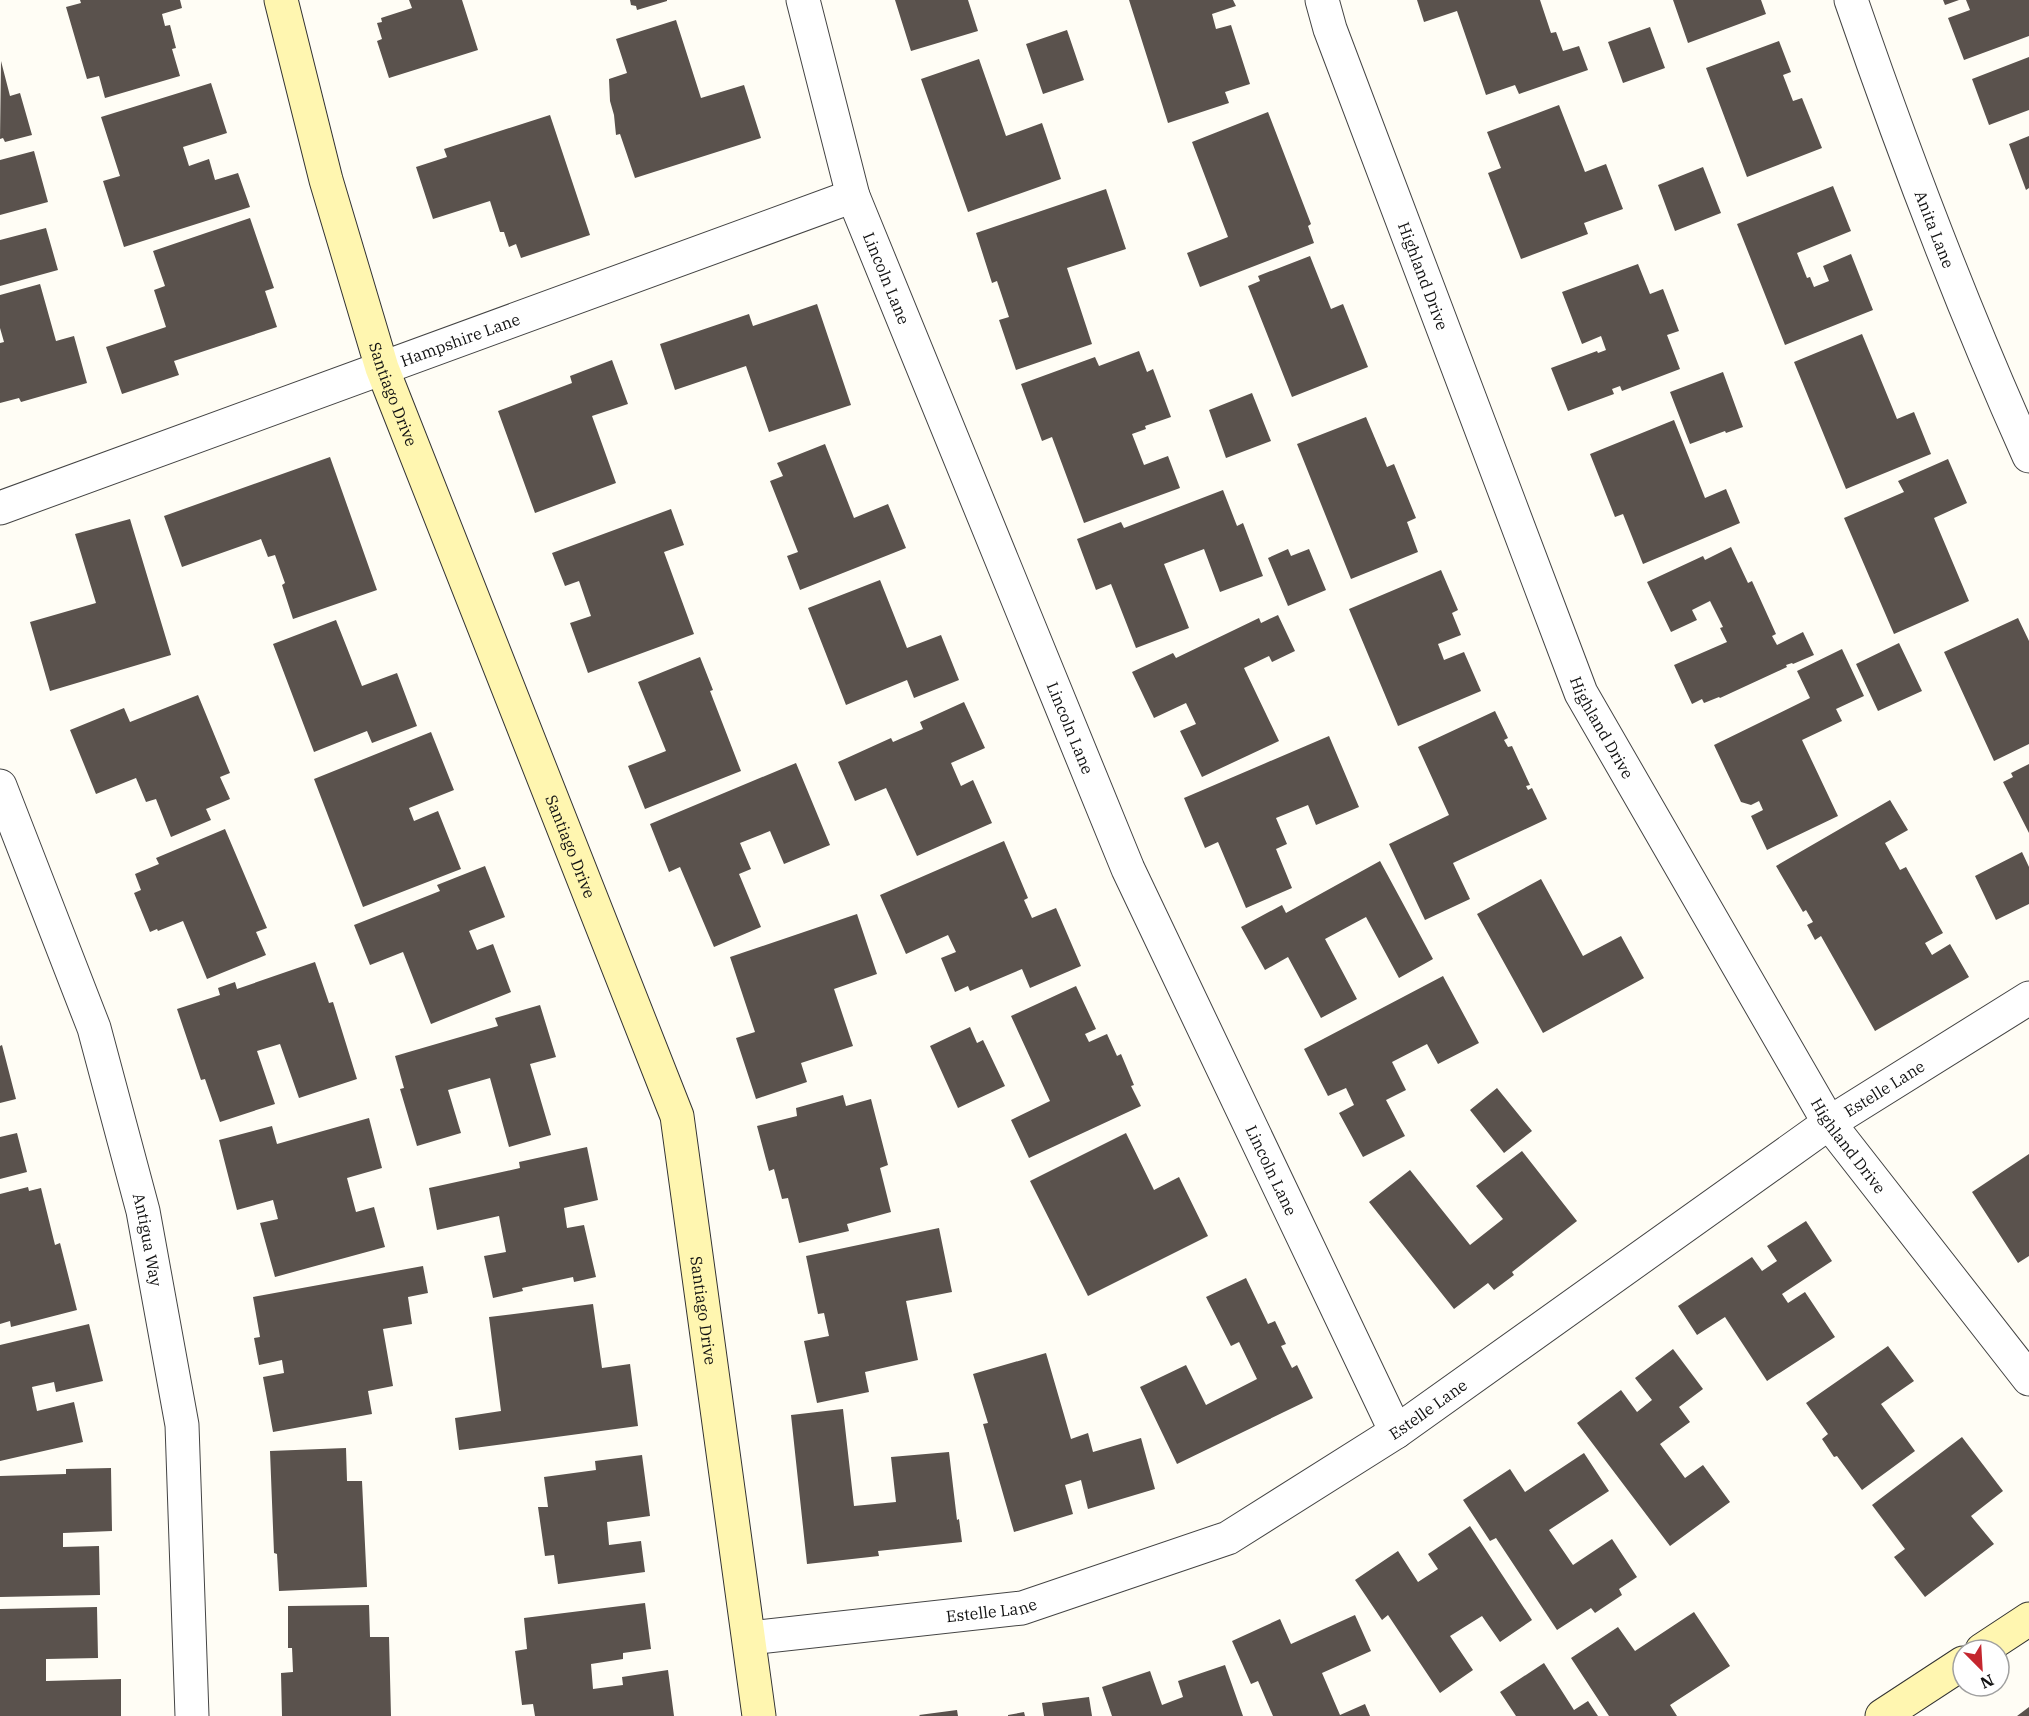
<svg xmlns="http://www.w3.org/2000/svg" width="2029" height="1716" font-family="'IBM Plex Serif',serif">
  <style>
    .building { fill: #5a524d }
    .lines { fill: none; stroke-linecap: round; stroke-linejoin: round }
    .street-casing { stroke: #444; stroke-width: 35 }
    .secondary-casing { stroke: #333; stroke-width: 35 }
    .street { stroke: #fff; stroke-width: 33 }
    .secondary { stroke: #fff6b0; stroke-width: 33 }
    .labels { text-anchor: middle; stroke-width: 6; stroke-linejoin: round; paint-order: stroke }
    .street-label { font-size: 16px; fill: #111; stroke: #fff }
  </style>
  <rect width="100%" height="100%" fill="#fffdf5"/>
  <path class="building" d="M80,0H180L182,8L162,14L165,26L170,25L176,48L172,49L180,76L105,98L99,76L87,79L66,7L81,3Z
    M409,0H462L478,50L389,78L377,41L382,39L377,23L382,22L381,18L412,8Z
    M630,0H667V1L637,10L636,6L631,5Z
    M895,0H968L978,31L911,51Z
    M1129,0H1233L1236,6L1212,14L1216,29L1231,25L1250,84L1225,92L1229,103L1168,123Z
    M1417,0H1540L1551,33L1556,32L1563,51L1579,46L1588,70L1519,94L1515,85L1486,95L1457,11L1424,22Z
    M1673,0H1761L1766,14L1688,43Z
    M1943,0H1959L1945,5Z
    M1966,0H2029V36L1964,60L1948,18L1970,10Z
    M676,20L701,98L744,85L761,138L635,178L620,134L616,135L614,115L610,101L609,79L627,73L616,39Z
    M1650,27L1665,68L1623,83L1608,42Z
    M1067,30L1084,80L1043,94L1026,44Z
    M1779,41L1791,72L1783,75L1793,101L1802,98L1822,148L1747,177L1706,68Z
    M2029,57V110L1989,125L1972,79Z
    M979,59L1006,136L1042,123L1061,179L968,212L921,79Z
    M1,61L10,96L20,93L32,135L5,142L3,138L0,139Z
    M211,83L227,133L183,147L189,166L209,159L215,180L238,173L250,207L124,247L103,181L120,176L101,117Z
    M1559,105L1585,172L1606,164L1623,209L1584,223L1588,234L1521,259L1488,173L1501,168L1487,132Z
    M1268,112L1311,224L1308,226L1314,243L1200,287L1187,253L1228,237L1192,142Z
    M550,115L590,235L521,258L516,244L509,247L504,232H500L490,201L433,219L416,167L447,157L444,149Z
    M2029,136V188L2026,190L2009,144Z
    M34,151L48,202L0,215V160Z
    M1703,167L1721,213L1675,231L1658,185Z
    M1833,186L1851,231L1797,253L1807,278L1810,277L1814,287L1829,281L1823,266L1851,254L1873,310L1785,345L1737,224Z
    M1106,189L1126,249L1067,268L1092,344L1016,370L999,320L1009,317L997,281L992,283L976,233Z
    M250,218L274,288L265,291L277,327L174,361L179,375L122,394L106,347L166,327L154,290L165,286L153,251Z
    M46,228L58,270L0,286V240Z
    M1310,256L1331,309L1343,304L1368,367L1292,397L1248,286L1260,281L1258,276Z
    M1638,264L1650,294L1663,289L1679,331L1667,335L1680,369L1622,391L1620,386L1612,389L1614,394L1568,411L1551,368L1597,351L1598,353L1606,350L1601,336L1582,344L1562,292Z
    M40,284L56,341L74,336L87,383L21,402L19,398L0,403V343L4,342L0,328V295Z
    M817,304L851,405L769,432L746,366L675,390L660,344L749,314L753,326Z
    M1862,334L1897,419L1914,412L1931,454L1846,489L1794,362Z
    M1139,351L1147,372L1153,369L1171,417L1145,426L1146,429L1132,434L1144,465L1168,456L1180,488L1084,523L1052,437L1042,441L1021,384L1095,357L1099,366Z
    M612,360L628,404L592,416L616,483L535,513L498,411L572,383L570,376Z
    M1723,372L1743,427L1726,433L1725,431L1690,444L1670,392Z
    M1252,393L1271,441L1226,458L1209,410Z
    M1366,417L1387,467L1394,464L1416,518L1407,522L1418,552L1351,579L1297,444Z
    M1674,420L1705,498L1726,489L1740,523L1643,564L1623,514L1615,517L1590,454Z
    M825,444L854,518L888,504L906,548L800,590L787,556L798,552L770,481L783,476L777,463Z
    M330,457L377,590L293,619L282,585L285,583L275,555L268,557L261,539L182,567L164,516Z
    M1948,459L1967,503L1934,518L1969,601L1894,634L1844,518L1904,492L1898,481Z
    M1223,490L1237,526L1243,523L1263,576L1220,592L1204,549L1164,564L1189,628L1136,648L1111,584L1096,590L1077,539L1121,522L1124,528Z
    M671,509L684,545L664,552L694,634L588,673L570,623L591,616L579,581L565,586L552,553Z
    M130,519L171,655L50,691L30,622L96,603L75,534Z
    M1731,547L1748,583L1752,581L1776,634L1772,636L1777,645L1803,632L1814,655L1793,664L1792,663L1786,665L1787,667L1720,698L1719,697L1704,703L1702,699L1692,704L1674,665L1727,642L1720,628L1723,627L1710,601L1692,610L1697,620L1671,632L1647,582L1703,556L1705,560Z
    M1288,549L1291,556L1309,549L1326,590L1288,606L1268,558Z
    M1441,570L1458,610L1452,613L1461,635L1438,644L1444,660L1464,652L1481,691L1398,726L1349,609Z
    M880,580L907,648L941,635L959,680L914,698L907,680L846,705L808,608Z
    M1278,615L1295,651L1272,662L1269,656L1244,668L1279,741L1202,777L1180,731L1196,724L1186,703L1154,718L1132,672L1173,653L1176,658L1259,618L1261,623Z
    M2018,618L2029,641V744L1994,761L1944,652Z
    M336,620L362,686L397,673L417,726L372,743L367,731L314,752L273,644Z
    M1899,643L1922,691L1878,711L1856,664Z
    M1842,649L1864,696L1836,709L1842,721L1802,740L1838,816L1767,850L1751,816L1763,810L1759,801L1751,805L1741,802L1714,745L1810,698L1797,671Z
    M700,657L713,690L710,691L741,771L645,809L628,766L666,751L638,682Z
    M198,695L230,773L220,777L230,799L206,809L211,820L171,837L156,799L146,802L136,778L96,794L70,730L124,708L130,722Z
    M964,702L985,748L951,763L961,786L973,780L992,823L917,856L886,788L855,801L838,762L891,738L893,742L923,729L920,722Z
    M1495,711L1508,738L1504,740L1508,747L1512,746L1530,785L1526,786L1528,790L1532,788L1547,819L1453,863L1470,899L1425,920L1389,844L1449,815L1418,747Z
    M431,732L454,790L409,808L414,821L438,811L461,869L363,907L314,779Z
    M1329,736L1359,807L1316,825L1308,805L1276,818L1287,844L1276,849L1292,888L1246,908L1218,842L1205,848L1184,798Z
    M796,763L830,845L784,864L770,831L740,843L751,869L739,874L761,927L714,947L680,867L669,872L650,824Z
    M2029,764V833L2003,782L2013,777L2011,773Z
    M1890,800L1908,830L1885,843L1900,870L1906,867L1943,933L1925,943L1932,955L1950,944L1969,977L1875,1031L1821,936L1815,940L1807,925L1813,922L1806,910L1803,912L1776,866Z
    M225,829L267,928L256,932L266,955L207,979L183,921L158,931L157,929L150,932L134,893L141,890L135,874L159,864L156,858Z
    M1004,841L1028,898L1024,900L1032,918L1056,908L1081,966L1030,988L1022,969L970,991L968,986L955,992L941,958L956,952L948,935L906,954L880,895Z
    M2022,852L2029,867V904L1996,920L1975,876Z
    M1380,861L1433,959L1399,978L1366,917L1325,939L1357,999L1321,1018L1288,957L1265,970L1241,927L1282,905L1286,913Z
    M485,866L505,917L469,931L477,950L493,944L511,992L431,1024L403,952L370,965L354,925L440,891L437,885Z
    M1541,879L1583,956L1621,936L1644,978L1543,1033L1477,914Z
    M857,914L877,974L834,989L853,1046L801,1063L807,1082L756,1099L736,1038L755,1032L730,957Z
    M315,962L329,1003L333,1002L357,1079L299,1098L280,1044L257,1051L275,1104L220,1122L205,1079L201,1080L177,1009L220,995L218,988L235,982L237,989Z
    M1443,976L1479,1043L1438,1064L1427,1044L1392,1062L1406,1090L1386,1100L1405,1136L1363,1157L1339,1113L1354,1105L1346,1088L1328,1096L1304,1049Z
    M1076,986L1096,1029L1085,1034L1089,1042L1107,1034L1117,1056L1121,1054L1134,1085L1131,1086L1141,1106L1029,1158L1011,1120L1050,1101L1011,1016Z
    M540,1005L556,1057L530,1064L551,1135L509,1147L490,1078L448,1090L461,1133L417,1146L400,1089L404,1088L395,1056L498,1026L495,1018Z
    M970,1027L977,1043L983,1040L1005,1086L958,1108L930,1046Z
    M2,1045L16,1099L0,1103V1046Z
    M1497,1088L1532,1131L1504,1153L1470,1110Z
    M843,1095L846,1106L871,1099L888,1165L880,1168L891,1212L847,1224L849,1231L799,1243L788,1198L782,1199L774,1169L769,1171L757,1126L797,1116L796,1108Z
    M369,1118L382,1168L347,1178L356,1212L374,1207L385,1247L275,1277L260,1223L278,1219L273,1200L237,1210L219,1140L272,1126L277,1144Z
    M17,1133L27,1172L0,1179V1137Z
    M1126,1133L1154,1190L1179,1177L1208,1236L1088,1296L1030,1181Z
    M587,1147L598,1200L564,1208L567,1228L584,1225L596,1277L574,1282L573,1277L522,1288L523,1291L493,1298L484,1256L506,1252L499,1216L437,1230L429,1188L520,1168L519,1162Z
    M1522,1151L1577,1221L1512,1272L1514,1275L1494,1290L1488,1283L1454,1309L1369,1202L1410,1170L1470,1245L1503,1219L1476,1186Z
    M2029,1154V1256L2018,1263L1972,1192Z
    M28,1187L29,1191L41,1188L55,1245L60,1243L77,1310L11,1327L10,1321L0,1324V1194Z
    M1806,1221L1832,1261L1782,1294L1788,1303L1805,1292L1835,1337L1767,1381L1725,1317L1697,1335L1678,1306L1752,1257L1762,1271L1777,1261L1767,1246Z
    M939,1228L952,1292L906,1301L918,1360L865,1372L869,1392L817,1403L804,1341L829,1336L824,1313L818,1314L806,1256Z
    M423,1266L428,1293L408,1297L412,1324L383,1329L393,1386L368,1391L372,1414L273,1432L263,1377L284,1373L282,1360L259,1365L254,1338L260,1337L253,1297Z
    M1246,1278L1268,1324L1275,1321L1286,1344L1281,1346L1292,1368L1297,1365L1313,1398L1177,1464L1140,1387L1186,1365L1206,1405L1257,1379L1239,1342L1231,1346L1206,1297Z
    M593,1304L602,1368L630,1364L638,1426L459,1450L455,1418L501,1411L489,1317Z
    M89,1324L103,1381L56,1392L54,1382L32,1387L37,1411L74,1402L83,1442L0,1461V1345Z
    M1888,1346L1914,1381L1881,1404L1915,1451L1862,1490L1837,1456L1834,1457L1822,1439L1828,1434L1806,1403Z
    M1673,1349L1703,1389L1679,1407L1690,1422L1660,1444L1685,1478L1703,1465L1730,1502L1670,1546L1577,1423L1621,1390L1637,1412L1652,1400L1635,1378Z
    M1046,1353L1071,1439L1088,1433L1093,1452L1141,1438L1155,1489L1088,1509L1081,1480L1065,1485L1073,1514L1014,1532L983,1424L988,1423L973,1374Z
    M843,1409L854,1506L896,1502L891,1457L949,1452L957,1520L959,1519L962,1542L878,1551L879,1556L807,1564L791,1415Z
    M1962,1437L2003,1491L1971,1516L1994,1544L1925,1597L1894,1557L1905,1549L1872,1505Z
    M346,1448L347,1481H362L367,1587L279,1591L277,1554L274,1553L270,1451Z
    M1584,1453L1609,1491L1549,1530L1573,1565L1612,1539L1637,1577L1619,1589L1622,1595L1595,1613L1591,1608L1557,1630L1496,1538L1490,1541L1463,1500L1510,1469L1525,1492Z
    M642,1455L650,1516L607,1522L609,1545L641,1541L645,1572L558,1584L554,1555L545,1556L538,1507H548L544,1477L596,1470L595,1461Z
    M111,1468L112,1531L63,1533V1547L99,1546L100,1595L0,1597V1476L66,1474V1469Z
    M1470,1526L1532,1620L1500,1642L1482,1616L1450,1636L1473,1670L1440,1693L1388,1615L1382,1620L1355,1580L1398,1551L1418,1582L1438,1569L1428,1554Z
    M645,1603L651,1649L623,1653V1659L591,1664L593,1689L623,1685L622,1677L668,1670L674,1716H535L533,1704L522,1705L515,1651L527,1649L524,1618Z
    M369,1605L370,1637H389L391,1716H282L281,1673L293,1672L292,1648H288V1606Z
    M97,1607L98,1658L46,1659V1681L121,1679V1716H0V1609Z
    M1694,1612L1730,1666L1670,1705L1677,1716H1609L1571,1658L1618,1627L1635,1651Z
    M1355,1615L1371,1651L1322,1673L1340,1715L1365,1704L1370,1716H1273L1258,1681L1251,1684L1232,1641L1280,1619L1291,1644Z
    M1544,1663L1574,1710L1588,1701L1598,1716H1516L1500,1692Z
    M1225,1665L1243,1716H1112L1102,1687L1150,1671L1162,1705L1183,1697L1178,1681Z
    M1089,1697L1092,1716H1044L1042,1703Z
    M2029,1707V1716H2017Z
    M957,1710L958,1716H920L919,1715Z
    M1024,1712L1025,1716H1008V1715Z"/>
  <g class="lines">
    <g class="street-casing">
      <g id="street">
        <path id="s1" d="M803,0L853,196L1128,869L1396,1432"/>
        <path id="s2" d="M1322,0L1330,29L1581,693L1829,1123L2029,1379"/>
        <path id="s3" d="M1851,0C1904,154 1962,307 2029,456"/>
        <path id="s4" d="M0,508L853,196"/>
        <path id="s5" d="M0,786L94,1028L143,1211L182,1425L192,1716"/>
        <path id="s6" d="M750,1638L1022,1608L1228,1538L1396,1432L1829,1123L2029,998"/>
      </g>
    </g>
    <g class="secondary-casing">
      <g id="secondary">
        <path id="s7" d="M281,0L326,180L382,368L677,1116L759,1716"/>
        <path d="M1982,1650L2029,1619"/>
        <path d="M1882,1716L1963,1663"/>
      </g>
    </g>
    <use href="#street" class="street"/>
    <use href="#secondary" class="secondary"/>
  </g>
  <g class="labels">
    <g class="street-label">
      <text dy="6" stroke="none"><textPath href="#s3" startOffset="244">Anita Lane</textPath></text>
      <text dy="6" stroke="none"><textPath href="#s2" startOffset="294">Highland Drive</textPath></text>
      <text dy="6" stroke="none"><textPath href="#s1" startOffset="291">Lincoln Lane</textPath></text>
      <text dy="6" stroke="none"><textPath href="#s4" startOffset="490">Hampshire Lane</textPath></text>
      <text dy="6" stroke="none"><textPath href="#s7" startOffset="410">Santiago Drive</textPath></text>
      <text dy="6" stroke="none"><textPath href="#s1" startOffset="777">Lincoln Lane</textPath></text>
      <text dy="6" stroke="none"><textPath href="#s2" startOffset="780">Highland Drive</textPath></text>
      <text dy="6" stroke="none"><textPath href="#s7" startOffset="896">Santiago Drive</textPath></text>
      <text dy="6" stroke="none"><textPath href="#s6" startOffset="1287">Estelle Lane</textPath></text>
      <text dy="6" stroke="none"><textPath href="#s2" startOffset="1266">Highland Drive</textPath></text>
      <text dy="6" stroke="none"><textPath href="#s1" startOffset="1263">Lincoln Lane</textPath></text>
      <text dy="6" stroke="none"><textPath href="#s5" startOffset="478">Antigua Way</textPath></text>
      <text dy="6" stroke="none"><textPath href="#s7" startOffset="1382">Santiago Drive</textPath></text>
      <text dy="6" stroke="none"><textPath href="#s6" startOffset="729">Estelle Lane</textPath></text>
      <text dy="6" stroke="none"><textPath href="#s6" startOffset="243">Estelle Lane</textPath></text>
    </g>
  </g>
  <g transform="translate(1981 1668) rotate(156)"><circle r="28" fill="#ffffff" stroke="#a0a0a0" stroke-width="1.5"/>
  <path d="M0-4.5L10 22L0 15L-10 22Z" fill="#c4262e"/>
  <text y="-9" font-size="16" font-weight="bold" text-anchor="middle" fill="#111111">N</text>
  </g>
</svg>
